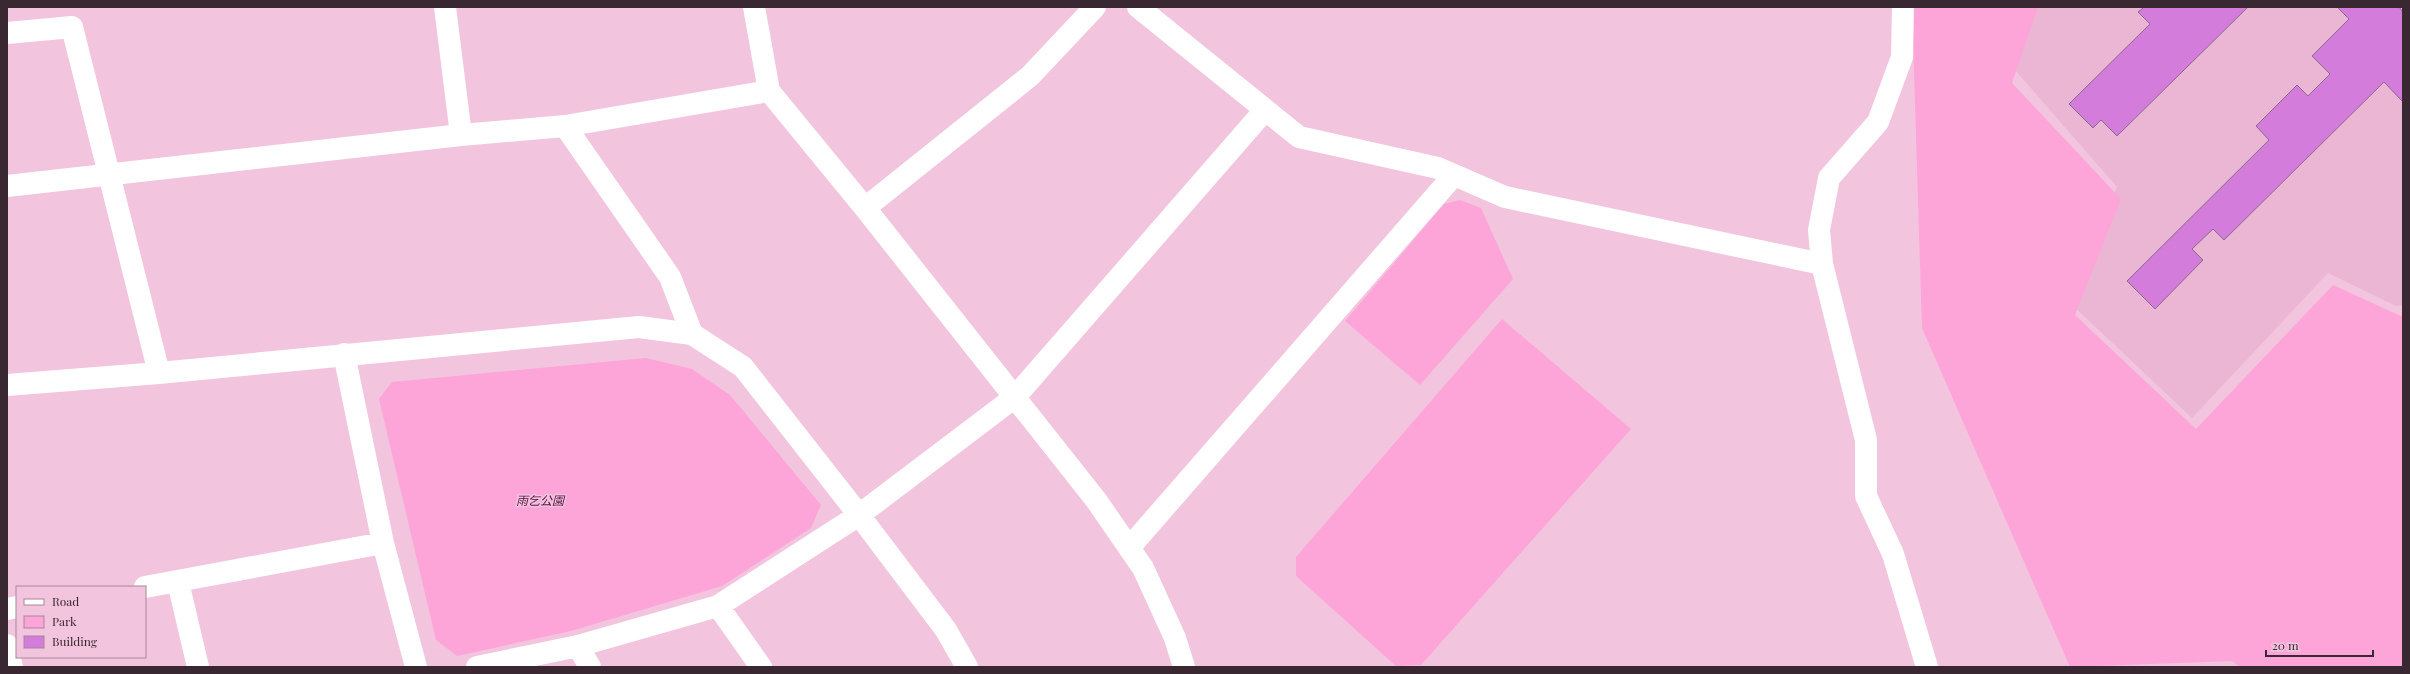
<svg xmlns="http://www.w3.org/2000/svg" width="2410" height="674" font-family="'Playfair Display','Noto Sans JP',serif">
  <style>
    .built { fill: #eab6d4 }
    .green { fill: #fda5d9 }
    .building { fill: #d37cdb; stroke: #896b8b }
    .lines { fill: none; stroke-linecap: round; stroke-linejoin: round }
    .minor { stroke: #fff; stroke-width: 22 }
    .labels { text-anchor: middle; stroke-width: 3; stroke-linejoin: round; paint-order: stroke }
    .park-label { font-size: 12px; font-style: italic; fill: #550e3f; stroke: #f2c4de }
  </style>
  <rect width="100%" height="100%" fill="#f2c4de"/>
  <path class="built" d="M1960,7H2403V305L2396,306L2328,273L2192,418L2070,303L2117,187Z"/>
  <path class="green" d="M1912,7H2038L2012,83L2121,199L2075,315L2196,429L2333,285L2403,317V667H2240L2232,661L2070,667L1922,328Z
    M1460,200L1481,208L1513,279L1420,385L1345,321L1444,204Z
    M1502,319L1631,429L1421,665L1396,666L1296,576V557Z
    M646,358L692,369L730,395L821,505L811,528L722,586L571,631L457,656L436,640L379,399L392,382Z"/>
  <path class="building" d="M2144,7H2248L2117,136L2101,120L2093,128L2069,104L2150,24L2138,12Z
    M2337,7H2399L2403,12V102L2384,82L2224,240L2213,229L2192,249L2203,260L2155,309L2127,281L2269,140L2256,126L2297,85L2308,96L2330,74L2312,56L2349,19Z"/>
  <g class="lines">
    <path class="minor" d="M445,7L461,135
      M754,7L769,91L865,208L1096,500L1143,568L1175,638L1184,667
      M1138,7L1299,137L1438,168L1505,197L1822,264
      M1903,7L1902,57L1878,122L1829,178L1819,230L1822,264L1866,440V496L1893,554L1927,667
      M7,33L72,27L159,373
      M565,126L670,277L692,334
      M7,186L461,135L565,126L769,91
      M865,208L1030,76L1095,7
      M344,354L383,543L416,667
      M7,385L159,373L639,327L692,334L743,367L859,515L946,630L967,667
      M1129,548L1454,175
      M178,582L198,667
      M145,587L383,543
      M718,606L761,667
      M7,609L17,607
      M7,645L12,667
      M578,646L590,667
      M477,667L578,646L718,606L859,515L1015,397L1265,110"/>
  </g>
  <g class="labels">
    <g class="park-label">
      <text x="540" y="505">雨乞公園</text>
    </g>
  </g>
  <rect width="2410" height="674" fill="none" stroke="#392731" stroke-width="16"/>
  <rect x="16" y="586" width="130" height="72" fill="#f2c4de" stroke="#a88599"/>
  <rect x="24" y="599" width="20" height="6" fill="#ffffff" stroke="#a88599"/>
  <text x="52" y="606" font-size="12" fill="#392731">Road</text>
  <rect x="24" y="616" width="20" height="12" fill="#fda5d9" stroke="#a88599"/>
  <text x="52" y="626" font-size="12" fill="#392731">Park</text>
  <rect x="24" y="636" width="20" height="12" fill="#d37cdb" stroke="#a88599"/>
  <text x="52" y="646" font-size="12" fill="#392731">Building</text>
  <path d="M2266 650v6h107v-6" fill="none" stroke="#392731" stroke-width="2"/>
  <text x="2272" y="650" font-size="12" fill="#392731" stroke="#f2c4de" stroke-width="3" paint-order="stroke">20 m</text>
</svg>
